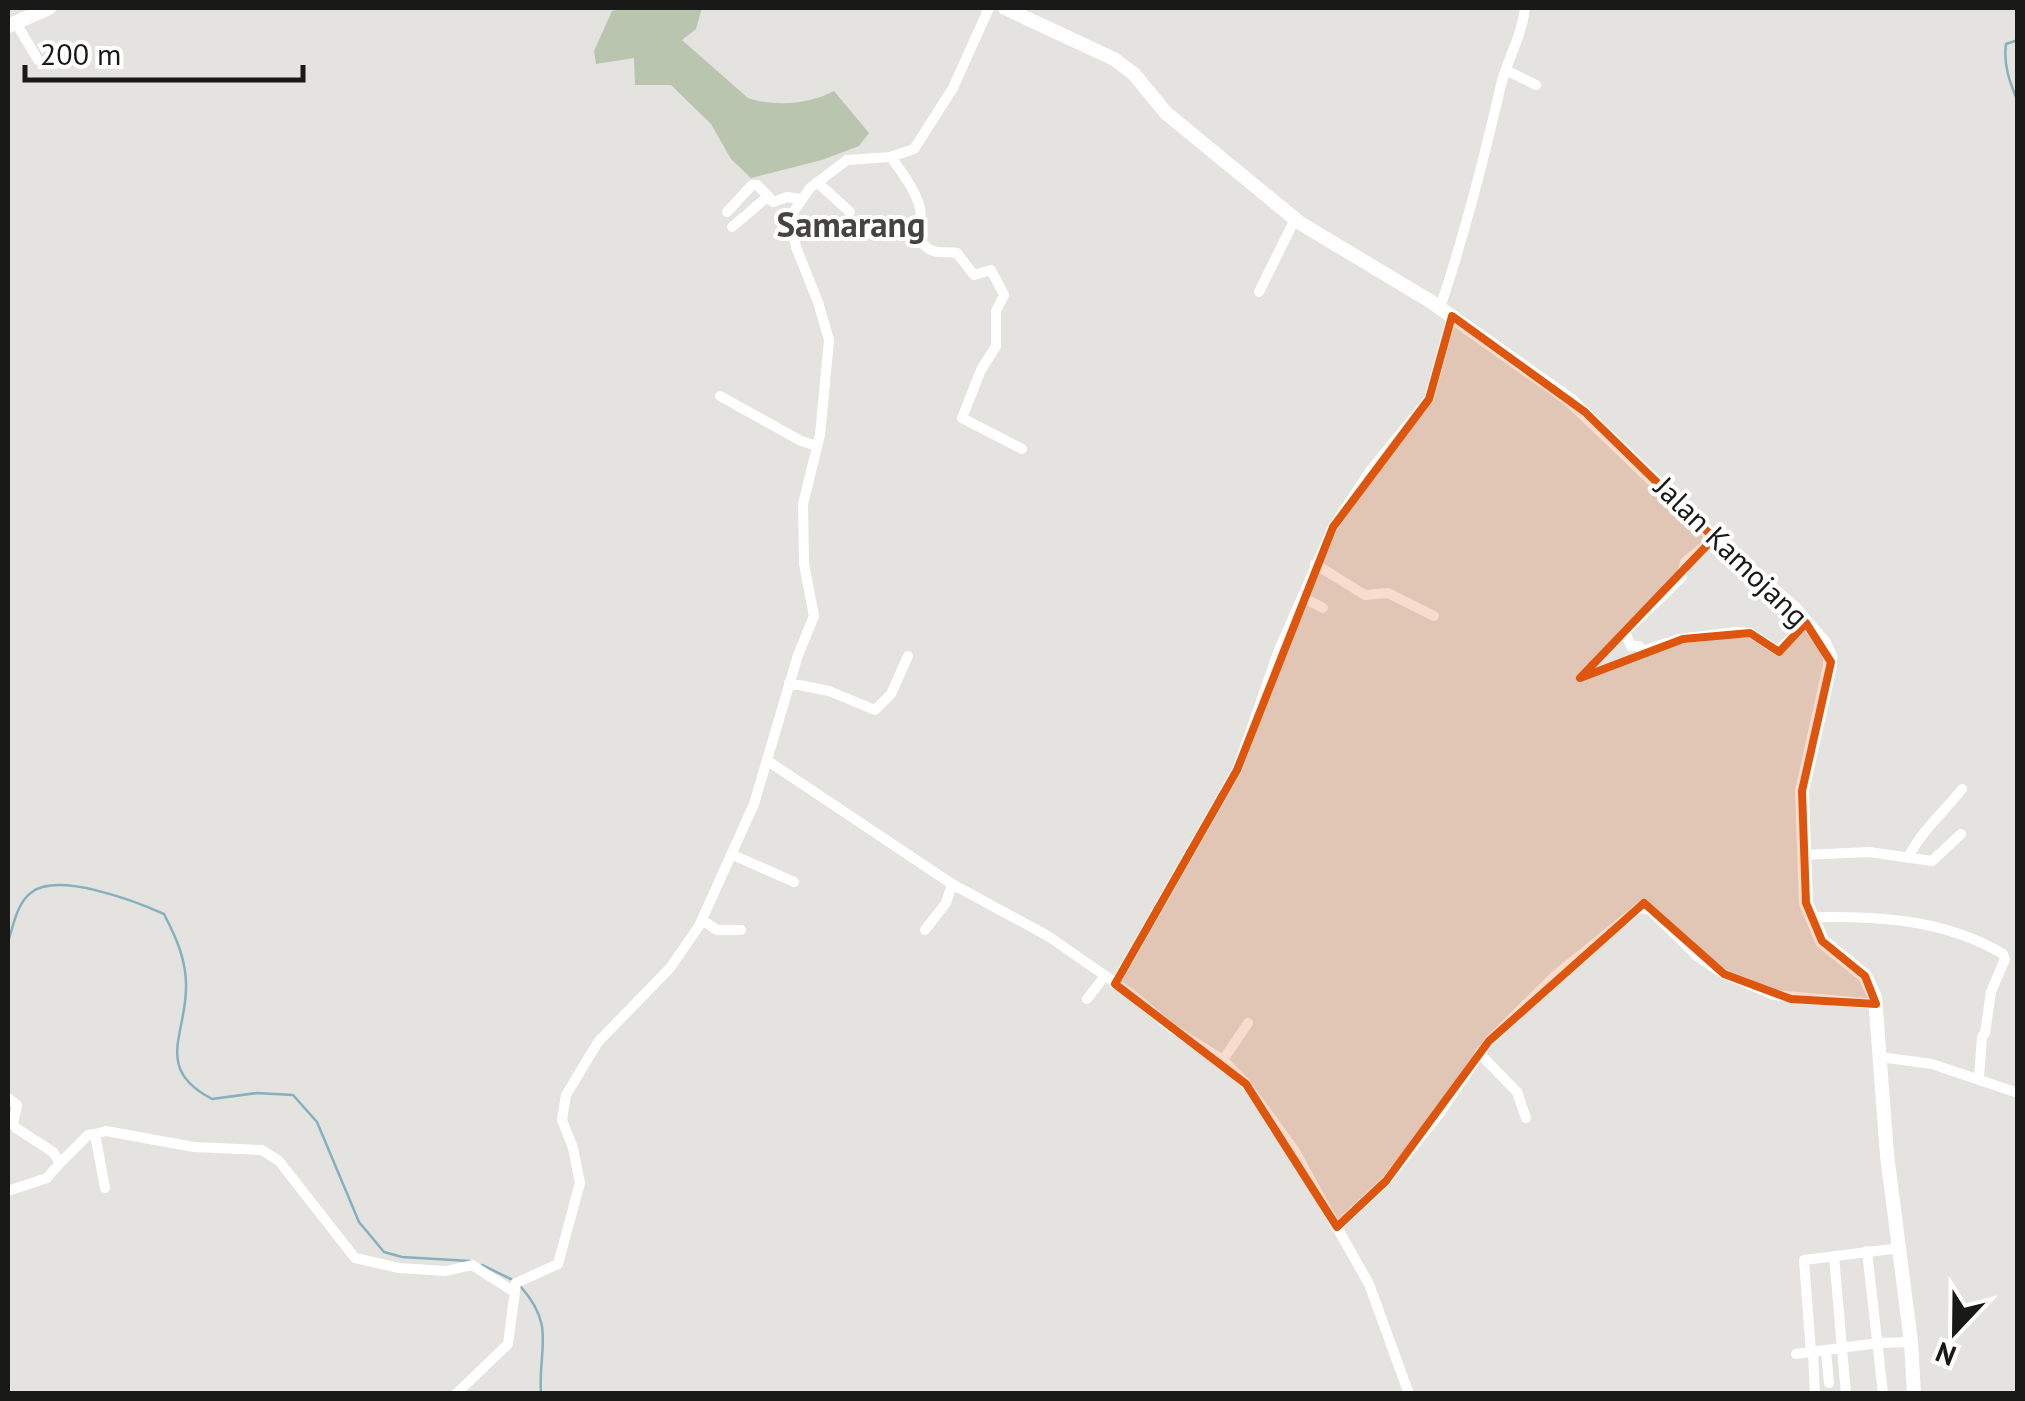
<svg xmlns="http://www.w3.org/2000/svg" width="2025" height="1401" font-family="'PT Sans',sans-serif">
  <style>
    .green { fill: #bac5af }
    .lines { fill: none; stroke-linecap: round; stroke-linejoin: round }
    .stream { stroke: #86b0bd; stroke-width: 2.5 }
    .street { stroke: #fff; stroke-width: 10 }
    .secondary { stroke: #fff; stroke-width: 14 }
    .marked { fill: #de560d; fill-opacity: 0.2; stroke: #de560d; stroke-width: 8; stroke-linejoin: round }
    .labels { text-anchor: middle; stroke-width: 8; stroke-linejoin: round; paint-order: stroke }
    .street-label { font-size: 30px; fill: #191917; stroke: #fff }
    .quarter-label { font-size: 35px; font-weight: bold; fill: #454441; stroke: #fff }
  </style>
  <rect width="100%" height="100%" fill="#e4e3df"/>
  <path class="green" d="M627,8H702L696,29L682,40L748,98C773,107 811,104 834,91L869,133L859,146L822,160L751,178L731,159L711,124L671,85H635L634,58L596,64L594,51L612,11Z"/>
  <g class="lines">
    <path class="stream" d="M2018,40L2006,44C2003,65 2010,83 2018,102
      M8,942C13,927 17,902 32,892C59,872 135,901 164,914C176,937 187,961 186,989C185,1037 155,1069 212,1099L257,1093L293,1095L317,1122L359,1222L384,1252L402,1257L470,1261
      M482,1265L511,1279
      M521,1287C556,1327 538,1347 541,1394"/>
    <path class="street" d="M16,23L38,60
      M1506,70L1536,85
      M891,157C902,173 915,189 920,208C923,222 914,235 926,247C935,255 947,251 957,253L974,275L991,270L1004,295L996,311V346L981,370L962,418L1022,449
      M817,182L850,212
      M727,212L752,185H757L769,197
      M732,227L767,197L773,202L787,197L801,199
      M1259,292L1295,219
      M1440,308C1464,236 1483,163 1500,89C1506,61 1522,37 1525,8
      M720,396L801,441L817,446
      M1714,538L1685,562L1681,578L1625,632L1631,646H1639L1642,651L1679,639L1735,632L1750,633L1778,651L1806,623
      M1315,564L1365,595L1388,593L1434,616
      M1302,597L1323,608
      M789,683L829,691L875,710L891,694L908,656
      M768,761L952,884L1048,936L1130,993L1170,1027L1223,1060L1246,1084L1294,1150L1322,1201L1369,1284L1409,1394
      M731,854L794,882
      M1804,855L1869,852L1932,861L1961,834
      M1908,858C1921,831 1943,813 1962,789
      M1812,917C1879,916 1944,919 2003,954L2005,959L1991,992L1985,1033L1982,1037L1979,1077
      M702,920L717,930H741
      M925,930L946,903L952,884
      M1115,984L1237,770L1279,650L1333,527L1370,471L1429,399L1452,316
      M1087,999L1104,977
      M1479,1053L1517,1092L1526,1118
      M1880,1057L1932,1064L2018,1093
      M1223,1060L1248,1023
      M8,1098L17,1105L13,1124L16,1128L53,1152L60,1163L47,1178L8,1191
      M95,1134L106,1131L194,1147L262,1150L279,1161L355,1258L399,1268L446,1271L472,1265L513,1291
      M60,1163L88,1135L95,1134L105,1188
      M1337,1227L1386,1181L1439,1114L1489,1041L1556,975L1639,908L1649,909L1697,956L1724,974L1774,995L1876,1004
      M1867,1251L1883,1394
      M1834,1256L1846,1394
      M1826,1351L1829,1383
      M1813,1352L1815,1394
      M1811,1353L1804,1260L1900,1248
      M1796,1354L1878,1343L1911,1342
      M456,1394L508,1344L516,1283L558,1264L580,1183L573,1148L562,1120L566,1095L598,1042L670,968L699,926L754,804L798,655L814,616L804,564L803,504L820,435L829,340L818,302L796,247L792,227L794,211L810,188L847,160L890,157L914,149L953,88L989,8"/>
    <path class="secondary" d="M1005,8L1114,59L1134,74L1166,113L1300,223L1430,301L1570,400L1714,538L1795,609L1824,643L1830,656V666L1802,791L1806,903L1822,941L1865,976L1875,997L1887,1155L1911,1342L1914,1394
      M8,26L49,8"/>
  </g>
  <path class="marked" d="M1452,316L1585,412L1714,538L1580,678L1683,639L1750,633L1779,652L1806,623L1831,662L1802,791L1806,903L1822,941L1865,976L1876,1004L1791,999L1724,974L1644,903L1489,1041L1386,1181L1337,1227L1246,1084L1115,984L1237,770L1333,527L1429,399Z"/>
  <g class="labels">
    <g class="street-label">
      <text transform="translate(1731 552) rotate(44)" y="10">Jalan Kamojang</text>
    </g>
    <g class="quarter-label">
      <text x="851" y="237">Samarang</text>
    </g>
  </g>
  <rect width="2025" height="1401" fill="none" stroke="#191917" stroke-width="20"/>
  <g transform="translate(1955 1331) rotate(202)" stroke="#ffffff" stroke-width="8" paint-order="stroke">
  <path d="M0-8L18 38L0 25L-18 38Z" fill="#191917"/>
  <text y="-15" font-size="28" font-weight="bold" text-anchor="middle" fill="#191917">N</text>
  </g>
  <path d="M25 65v15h278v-15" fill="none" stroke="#191917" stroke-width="5"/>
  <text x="40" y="65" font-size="30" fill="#191917" stroke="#ffffff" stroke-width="8" paint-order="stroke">200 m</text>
</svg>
